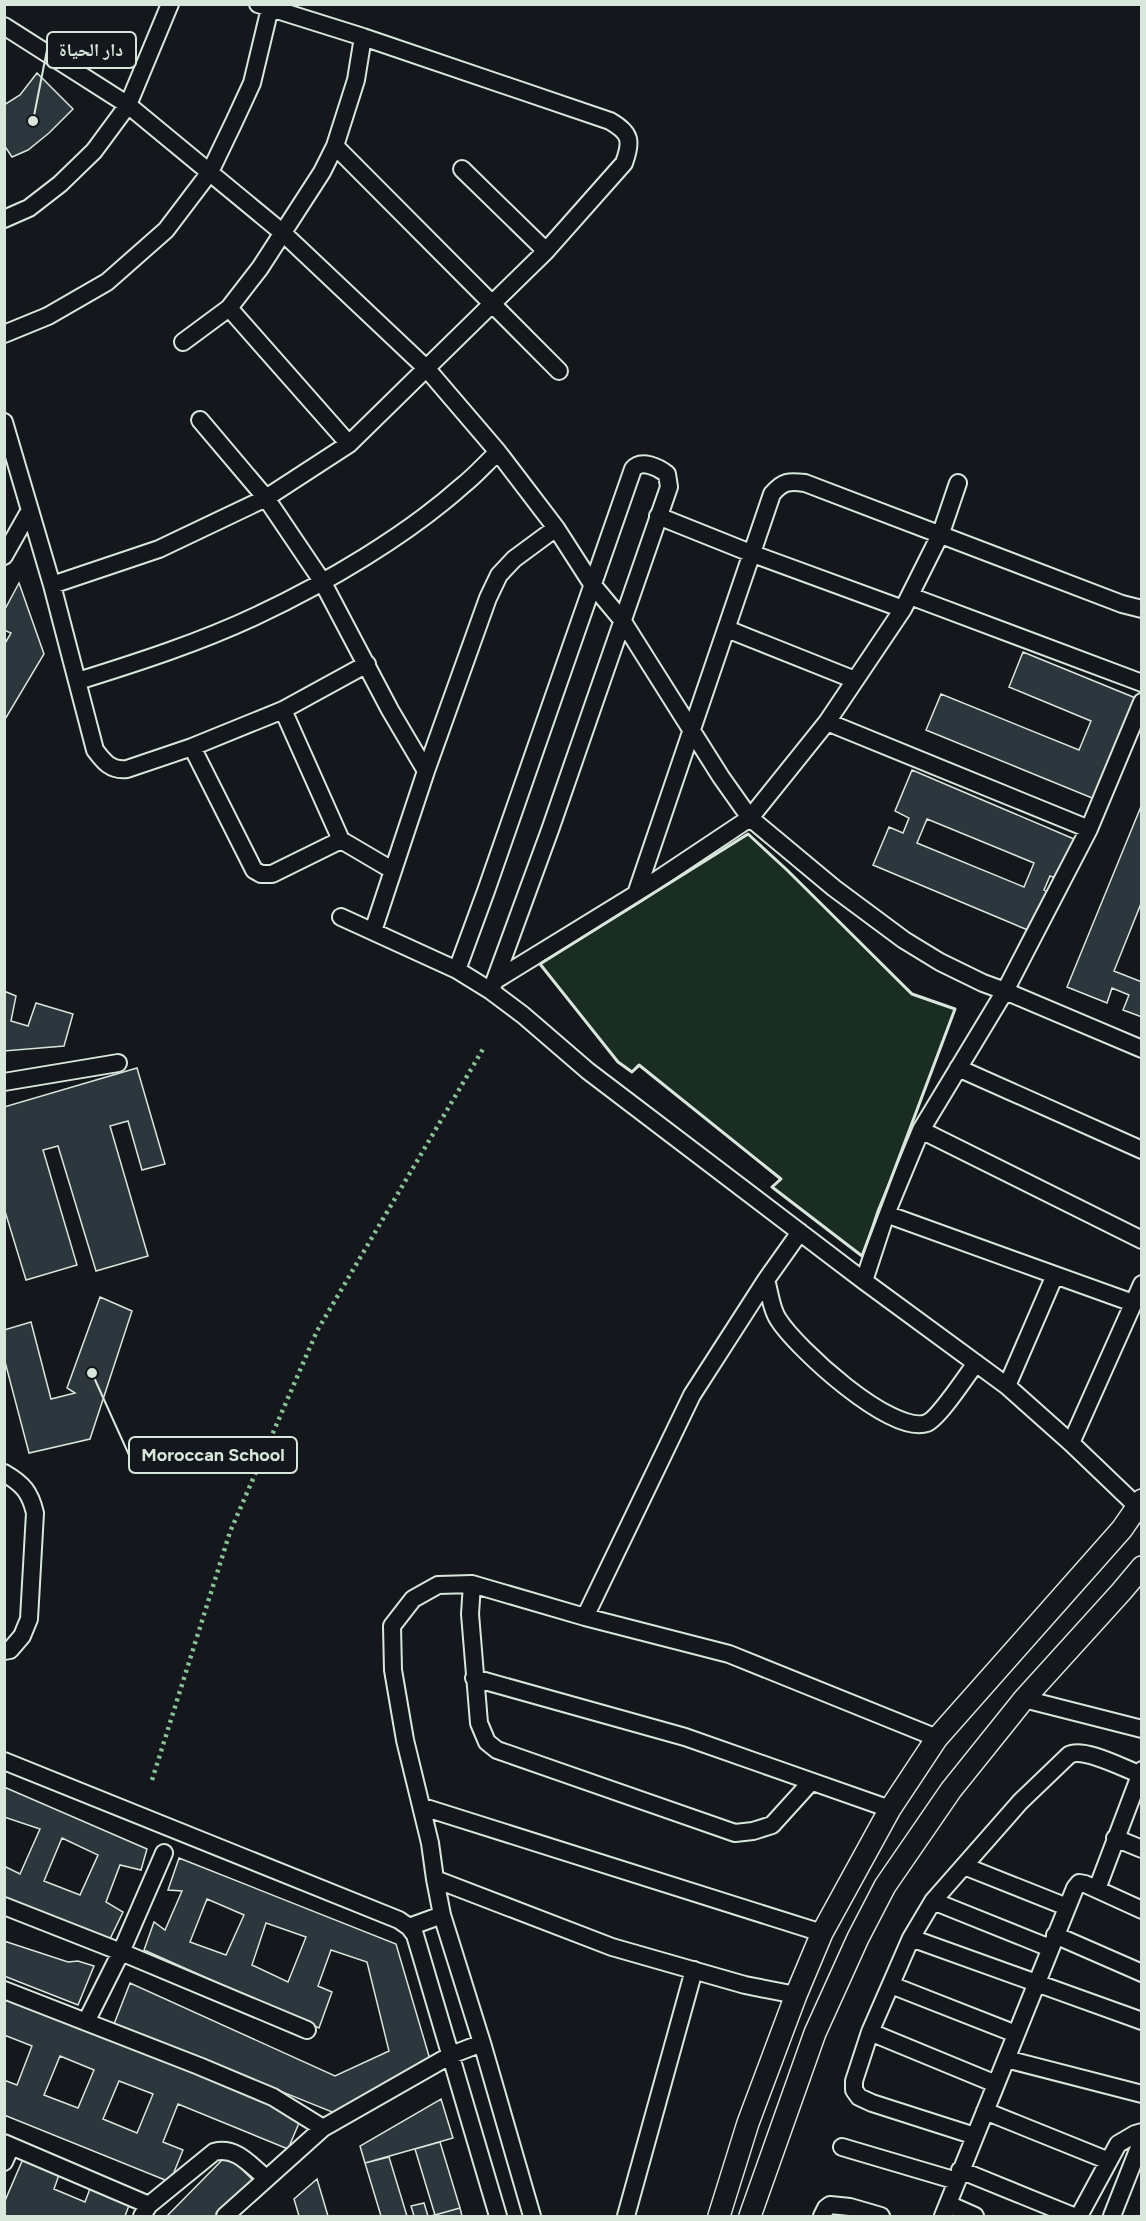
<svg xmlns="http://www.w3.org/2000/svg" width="1146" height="2221" font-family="Figtree,'Noto Naskh Arabic',sans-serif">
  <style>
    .pitch { fill: #1a2d24; stroke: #939e99; stroke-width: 1.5 }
    .building { fill: #2c363c; stroke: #d8e6dc; stroke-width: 1.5; fill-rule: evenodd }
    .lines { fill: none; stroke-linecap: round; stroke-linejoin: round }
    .minor-casing { stroke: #d8e6dc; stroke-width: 20 }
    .tertiary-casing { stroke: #d8e6dc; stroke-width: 24 }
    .minor { stroke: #14181c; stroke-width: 16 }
    .tertiary { stroke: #14181c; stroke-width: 21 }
    .hedge { stroke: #8ac095; stroke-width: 4.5; stroke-dasharray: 3 4.5; stroke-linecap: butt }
    .wall { stroke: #d8e6dc; stroke-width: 3 }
    .leader { fill: none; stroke: #d8e6dc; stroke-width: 2 }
    .callout-dot { fill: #d8e6dc; stroke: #14181c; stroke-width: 2 }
    .callout { fill: #14181c; stroke: #d8e6dc; stroke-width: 2 }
    .callout-label { font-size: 18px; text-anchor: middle; font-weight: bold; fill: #d8e6dc }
  </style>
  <rect width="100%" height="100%" fill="#14181c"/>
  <path class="pitch" d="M748,834L787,870L911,994L955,1009L862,1256L772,1187L780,1179L640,1066L632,1072L618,1062L540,964Z"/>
  <path class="building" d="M37,73L73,109L49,133L28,150L12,157L4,145V105L20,95Z
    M19,583L44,654L4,721V645L11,633L4,630V611Z
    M1023,652L1138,699L1097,800L926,730L941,694L1079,750L1091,721L1009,687Z
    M912,770L1081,842L1064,881L1050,876L1044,890L1059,897L1042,936L873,865L889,827L903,833L909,818L895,811ZM927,819L1034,863L1024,887L917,843Z
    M1142,804V901L1114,971L1142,982V1017L1123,1010L1129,995L1112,988L1107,1003L1067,987Z
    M4,991L16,996L11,1021L28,1026L36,1003L73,1014L64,1046L4,1051Z
    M137,1068L165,1164L142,1170L128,1121L110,1126L148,1256L96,1271L58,1146L43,1150L77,1265L26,1280L4,1208V1107Z
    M100,1297L132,1311L90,1439L29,1453L4,1358V1330L31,1322L51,1399L75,1393L67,1388Z
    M4,1787L147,1849L141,1870L120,1865L106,1902L123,1912L108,1943L4,1899V1866L20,1874L40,1829L4,1817ZM62,1838L98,1855L80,1895L44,1881Z
    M179,1858L396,1944L431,2063L337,2114L114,2024L130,1983L335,2076L389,2051L367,1962L331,1950L318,1986L332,1992L319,2028L144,1950L154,1922L165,1930L182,1891L168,1890ZM207,1899L244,1915L226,1955L190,1942ZM266,1923L306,1937L288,1982L252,1965Z
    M4,1941L68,1962L78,1961L94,1966L78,2005L4,1976Z
    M4,1996L302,2116L288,2149L178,2104L163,2142L183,2150L170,2182L4,2115V2080L17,2085L32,2046L4,2035ZM60,2056L94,2070L78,2108L44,2095ZM119,2081L153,2094L137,2133L103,2119Z
    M441,2099L453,2138L365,2163L360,2146Z
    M440,2142L460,2208L435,2215L415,2149Z
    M227,2155L255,2182L222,2216H167Z
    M389,2157L407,2216H381L365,2163Z
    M23,2159L59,2175L54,2189L85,2202L91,2186L130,2203L125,2216H4V2203Z
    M317,2179L328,2216H299L294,2199Z
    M424,2203L428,2216H414L411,2206Z
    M460,2208L462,2216H430L435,2215Z"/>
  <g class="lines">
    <g class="minor-casing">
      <path id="minor" d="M4,26L128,105L283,233L427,369L498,452L556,528L592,584L622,620L721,777L750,818L834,888L904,940L940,962L983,983L1005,991L1142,1049
        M335,146L559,371
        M462,169L546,251
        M4,219L29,208L60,184L94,151L128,105L170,4
        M229,308L349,444
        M4,334L48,316L107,282L166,230L210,172L234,122L252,83L270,8
        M183,342L229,308L260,268L322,172L335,146L356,80L363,37
        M200,420L266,498L322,581L390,710L426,771
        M4,422L52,585L95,750C104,762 111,771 127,769L192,747L283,710L367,664
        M658,516L753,554L903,609
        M4,556L30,510
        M52,585L159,549L266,498L349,444L546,251L624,163C632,141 631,133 610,121L363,37L258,4
        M910,596L1142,683
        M727,629L855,680
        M78,681C139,662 201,642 258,615C326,583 406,536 462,486C475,476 486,463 498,452
        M827,722L1089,829
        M192,747L254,870L261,874H272L341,840L283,710
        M341,840L392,870
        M636,894L772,494C783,481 789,481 805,483L1122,604L1142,609
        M341,917L457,970L491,991L523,1015L588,1071L864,1281L1007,1386L1071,1443L1142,1511
        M373,931L426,771L488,598L499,575L514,559L556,528
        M457,970L486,891L633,469C641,459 658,467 667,474L669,487L550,830L491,991
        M496,980L636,894L750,818L827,722L903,609L941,533L958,483
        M958,1068L1142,1150
        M4,1082L118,1063
        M921,1130L1142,1240
        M886,1214L1055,1275L1007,1386
        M800,1232L766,1280C770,1293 771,1309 778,1319C796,1348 892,1436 927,1423C939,1418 967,1375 976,1363
        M1055,1275L1133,1303
        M864,1281L886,1214L921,1130L1005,991L1089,829L1142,702
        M1071,1443L1142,1284
        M4,1473C23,1484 30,1492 35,1513L29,1619L22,1636L10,1650L4,1651
        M585,1617L692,1395L766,1280
        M474,1678L685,1737L890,1809
        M1024,1699L1142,1729
        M4,1761L399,1920L409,1927L415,1935L498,2216
        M811,1782L772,1825L753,1831L735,1833L497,1750L487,1742L479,1723L470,1614L472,1584L585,1617L729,1654L937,1738
        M423,1807L822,1933
        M1115,1838L1142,1849
        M964,1866L1067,1907
        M435,1879L612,1947L745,1985L796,1995
        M1097,1889L1142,1770
        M933,1901L1050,1948
        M4,1906L121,1952L307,2030
        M442,1915L482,2043L532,2216
        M409,1927L442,1915L435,1879L430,1843L405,1740L393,1670L392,1626L413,1599L438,1585L472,1584
        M1055,1935L1142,1973
        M911,1938L1142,2021
        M891,1985L1016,2034
        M4,1990L199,2066L273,2097L323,2128
        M86,2022L121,1952L164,1853
        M870,2032L996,2084
        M1006,2059L1142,2094
        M985,2111L1109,2161
        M975,2136L872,2103L859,2097L854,2090V2081L870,2032L911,1938L933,1901L1020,1802L1069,1755C1083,1747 1123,1768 1139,1774
        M4,2143L149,2205
        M842,2147L957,2181
        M4,2162L11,2146
        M960,2170L1073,2216
        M948,2204L975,2216
        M142,2216L149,2205L214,2152C236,2146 250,2165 266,2178
        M225,2216L323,2128L451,2055L482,2043
        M626,2216L694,1970
        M822,2216L826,2208L830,2205L850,2207L881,2216
        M943,2216L1075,1888L1079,1883L1085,1884L1142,1910
        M1079,2216L1118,2144L1135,2134L1142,2132
        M1112,2216L1142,2140"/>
    </g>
    <g class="tertiary-casing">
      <path id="tertiary" d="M719,2216L748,2123L796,1995L822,1933L890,1809L937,1738L1122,1529L1142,1500
        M750,2216L815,2033L858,1938L885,1886L951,1790L1024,1699L1121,1592L1142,1567"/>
    </g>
    <use href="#minor" class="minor"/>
    <use href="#tertiary" class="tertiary"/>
    <path class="hedge" d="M152,1780L230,1532L317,1331L483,1049"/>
    <path class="wall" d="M748,834L787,870L912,994L955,1009L862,1256L772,1187L781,1179L639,1065L632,1072L618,1062L540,964Z"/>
  </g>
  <path class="leader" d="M33 121L47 50M92 1373L129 1455"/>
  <g class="callout-dot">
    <circle cx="33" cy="121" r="6"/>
    <circle cx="92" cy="1373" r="6"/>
  </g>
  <g class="callout">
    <rect x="47" y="32" width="89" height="36" rx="6"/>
    <rect x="129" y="1437" width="168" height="36" rx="6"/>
  </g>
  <g class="callout-label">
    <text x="91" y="56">دار الحياة</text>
    <text x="213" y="1461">Moroccan School</text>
  </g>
  <rect width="1146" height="2221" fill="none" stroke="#d8e6dc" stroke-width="12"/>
</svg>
